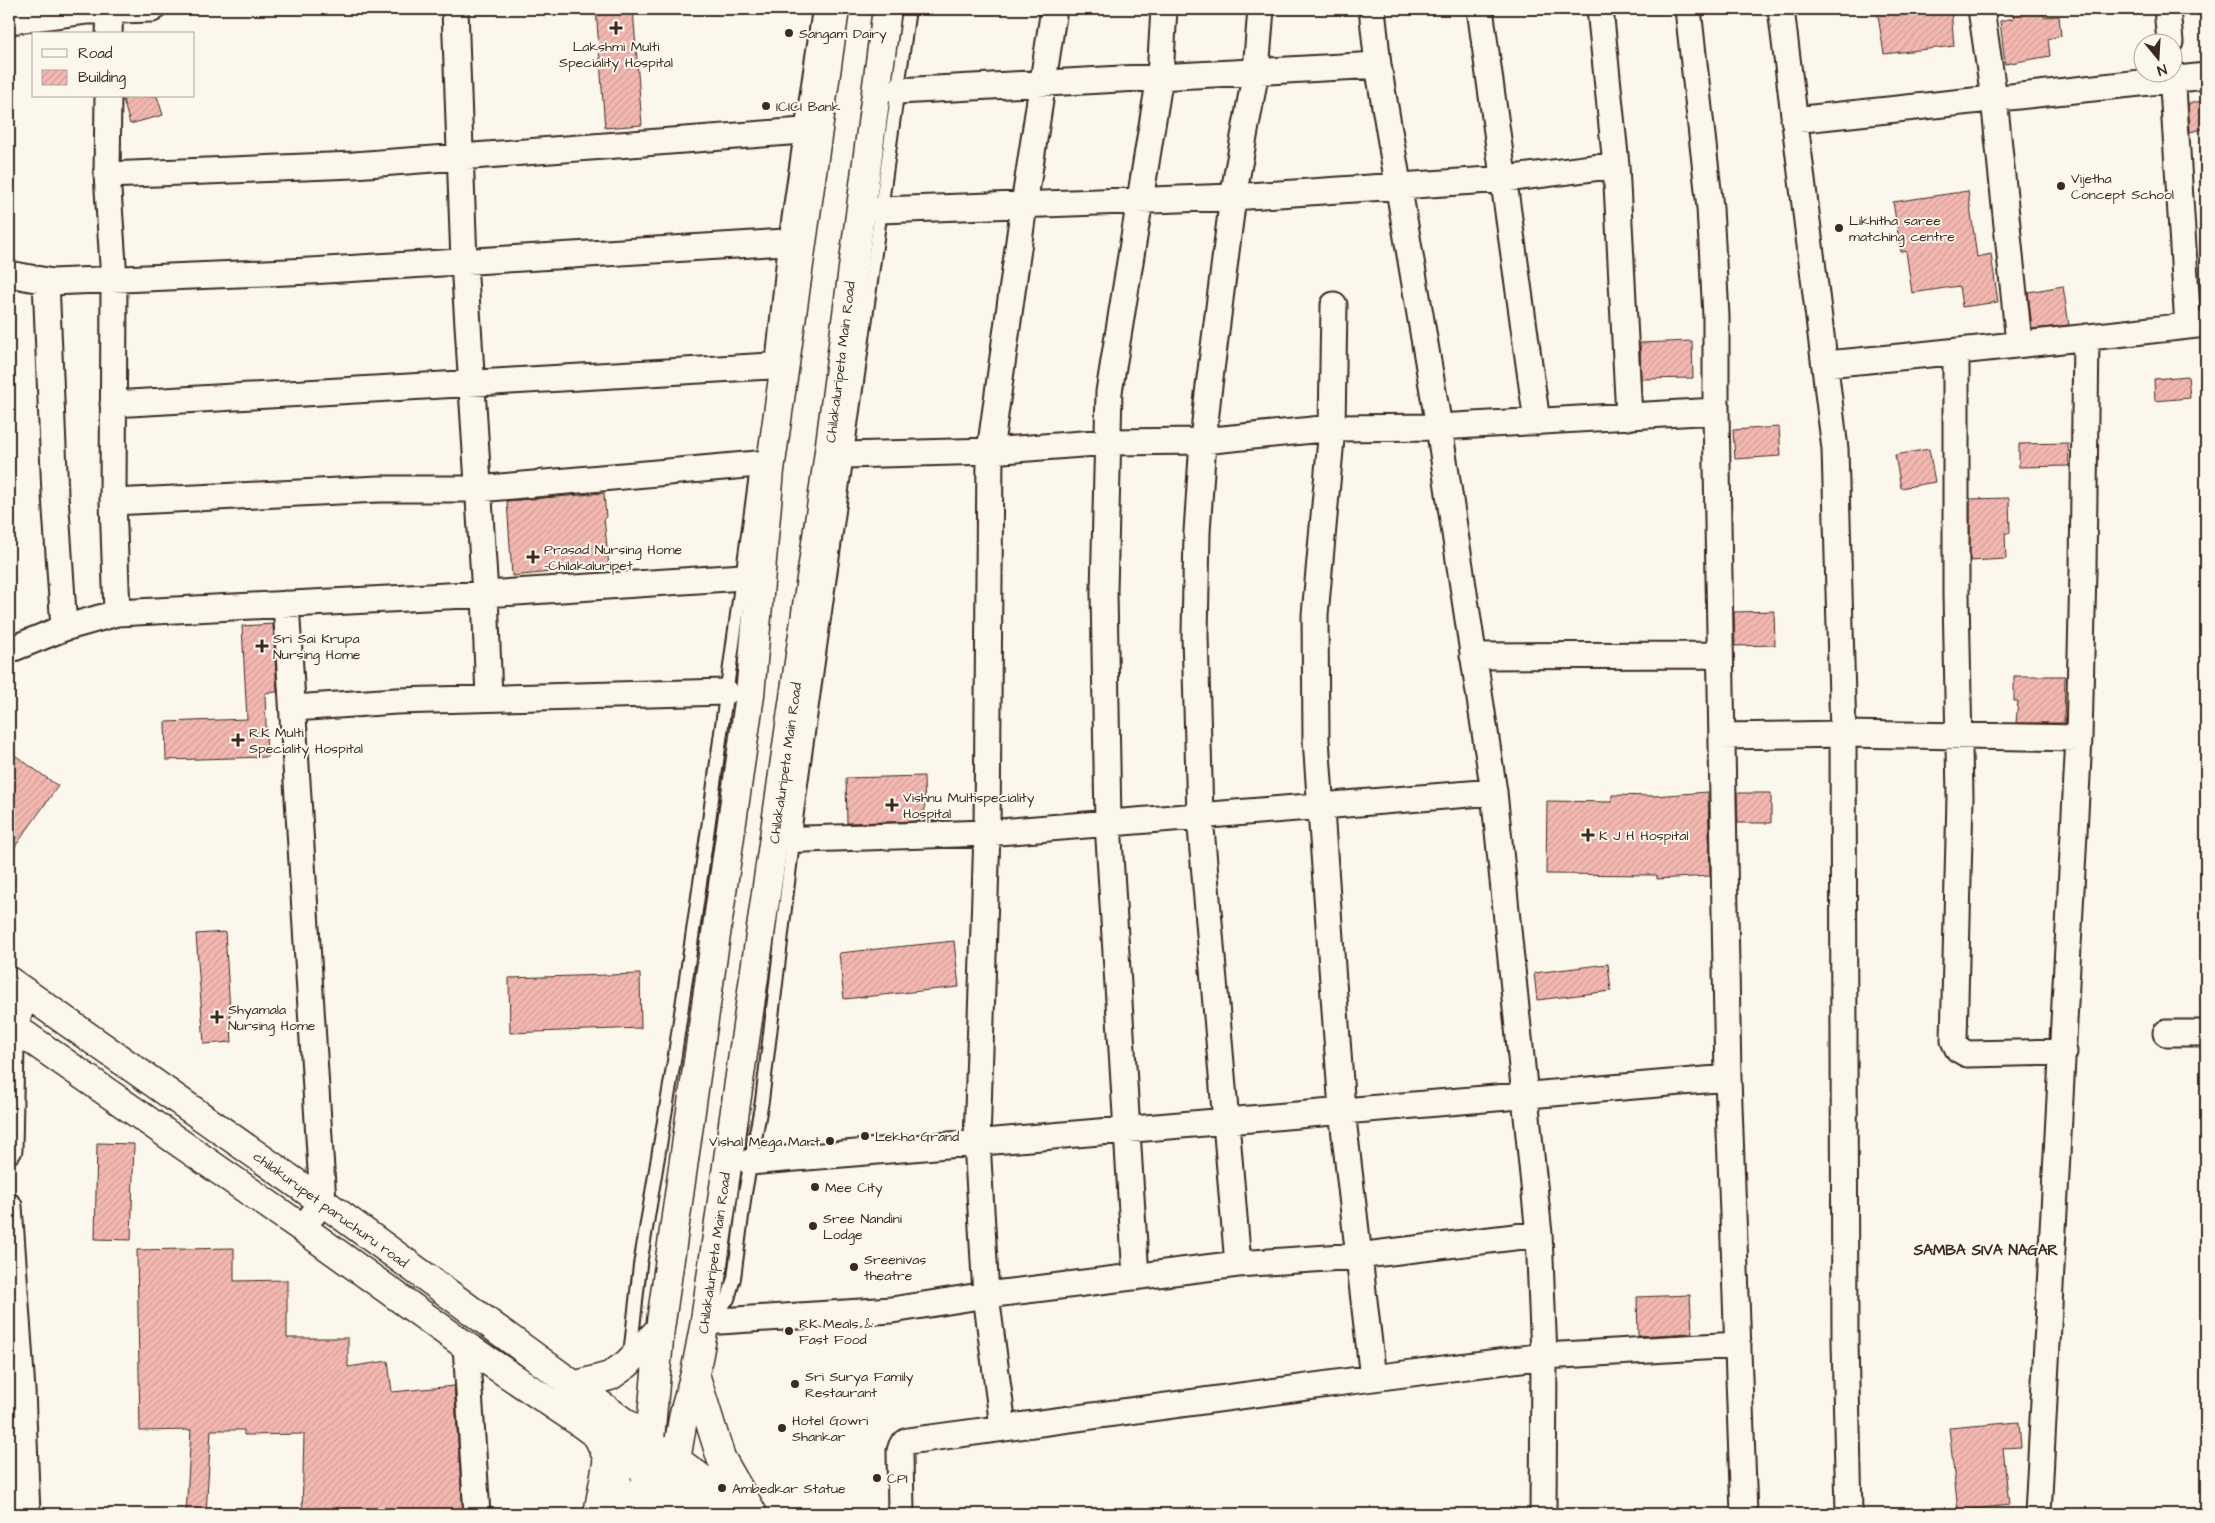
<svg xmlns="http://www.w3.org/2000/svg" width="2215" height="1523" font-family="'Architects Daughter',sans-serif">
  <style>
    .building { fill: url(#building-hatch); stroke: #3b2a1e }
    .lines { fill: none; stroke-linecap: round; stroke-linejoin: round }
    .service-casing { stroke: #3b2a1e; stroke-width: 16 }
    .minor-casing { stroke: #3b2a1e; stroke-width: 29 }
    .tertiary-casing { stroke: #3b2a1e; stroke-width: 31 }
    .secondary-casing { stroke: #3b2a1e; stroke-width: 31 }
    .service { stroke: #fbf7ec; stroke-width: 12 }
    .minor { stroke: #fbf7ec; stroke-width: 25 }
    .tertiary { stroke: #fbf7ec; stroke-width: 28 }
    .secondary { stroke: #fbf7ec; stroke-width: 28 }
    .poi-dot { fill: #3b2a1e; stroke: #fbf7ec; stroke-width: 2 }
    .labels { text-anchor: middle; stroke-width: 4; stroke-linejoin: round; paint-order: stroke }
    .poi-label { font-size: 14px; fill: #3b2a1e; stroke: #fbf7ec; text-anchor: start }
    .street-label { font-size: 14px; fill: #3b2a1e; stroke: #fbf7ec }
    .neighbourhood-label { font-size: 15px; font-weight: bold; fill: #3b2a1e; stroke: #fbf7ec }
  </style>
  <defs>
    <pattern id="building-hatch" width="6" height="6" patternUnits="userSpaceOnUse" patternTransform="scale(1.25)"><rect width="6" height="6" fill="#f3b8b1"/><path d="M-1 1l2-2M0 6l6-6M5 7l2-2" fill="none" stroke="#d19e98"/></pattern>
  </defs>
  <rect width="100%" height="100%" fill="#fbf7ec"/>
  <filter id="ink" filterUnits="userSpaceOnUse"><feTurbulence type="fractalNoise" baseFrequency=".02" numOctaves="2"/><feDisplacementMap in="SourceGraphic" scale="10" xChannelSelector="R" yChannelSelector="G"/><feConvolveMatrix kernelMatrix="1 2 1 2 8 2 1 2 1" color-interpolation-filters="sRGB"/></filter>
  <g filter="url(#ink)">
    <path class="building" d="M596,9H633L642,125L605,128Z
      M1877,9H1951L1954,46L1884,54Z
      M2012,9H2043L2044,17L2059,16L2061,36L2048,39L2050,56L2005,64L2000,21L2014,18Z
      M122,96H157L163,115L130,124Z
      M2201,101L2206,128L2190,132L2188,104Z
      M1968,191L1977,257L1991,254L1998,302L1962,307L1959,286L1912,293L1906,251L1901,252L1893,202Z
      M2063,286L2069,325L2032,329L2028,292Z
      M1692,341L1693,378L1641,379L1640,343Z
      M2188,376L2190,398L2155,401L2154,379Z
      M1779,427L1781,456L1735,459L1733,430Z
      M2068,443L2069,466L2019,467V444Z
      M1929,449L1935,482L1901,488L1895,455Z
      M604,493L606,518H604L609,566L512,576L507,501Z
      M2009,498L2010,533H2005L2006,559L1970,561V499Z
      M1774,611L1775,645L1735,646L1734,612Z
      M273,624L277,692L265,693L267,757L166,760L165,722L247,719L242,626Z
      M2014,676H2065L2064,723H2016L2018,701H2014Z
      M9,751L58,786L9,855Z
      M924,776L925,821L847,823L846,778Z
      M1708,792L1710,876L1657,879V875L1546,874L1547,801L1612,802V795L1654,796Z
      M1737,793H1771V823H1738Z
      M225,932L232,1042L204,1044L196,934Z
      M954,941L959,987L844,999L839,953Z
      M1608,964L1611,991L1537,1000L1534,973Z
      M640,974L641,1028L510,1033L509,978Z
      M97,1143L134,1144L131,1240L95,1239Z
      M234,1248V1281L287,1280V1338H348V1367L388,1361L392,1392L454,1386L463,1514H302L304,1434L244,1435V1430H211L206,1514H186L191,1430L140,1431L137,1250Z
      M1690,1295L1692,1333L1638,1336L1637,1297Z
      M2019,1422L2021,1447L2003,1448L2009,1505L1958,1511L1949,1428Z"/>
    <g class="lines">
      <g class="service-casing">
        <path id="service" d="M773,356L785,242L819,9
          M709,1318L728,1299L734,1278L745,1193L762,1101L793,841L909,9
          M630,1355L640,1265L674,1061L708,828L758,460"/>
      </g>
      <g class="minor-casing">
        <path id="minor" d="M455,9L464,262L485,594L489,698
          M1372,9L1378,65L1439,427L1494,792L1539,1234L1544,1356L1543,1514
          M1480,9L1537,422
          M1600,9L1616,165L1629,417
          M1688,9L1710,208L1716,316V411L1728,1078L1744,1514
          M1781,9L1835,449L1843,734L1845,1341L1849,1514
          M1981,9L1994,98L2019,343
          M2167,9L2170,42
          M9,21L86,11L152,9
          M109,34L110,10
          M2172,72L2188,326
          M898,91L1378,65
          M108,96L107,175L114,279L113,502L117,613
          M1794,120L2206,76
          M107,175L354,165L803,131
          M880,210L1233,197L1505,179L1616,165
          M9,274L52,282L310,271L785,242
          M46,281L55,495L64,628
          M1334,305L1332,428L1315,615L1316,739L1342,1110L1373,1378
          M1956,353V595L1960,797L1954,1041L1958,1049L1967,1054L2064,1052
          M1825,364C1952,353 2079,338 2206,324
          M113,404L771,366
          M846,455L990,451L1108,442L1203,441L1332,428L1439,427L1716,411
          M113,502L379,489H478L757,464
          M286,604L323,1202L302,1228
          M9,650L64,628L117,613L485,594L743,577
          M1473,656L1720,655
          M294,708L396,701L726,692
          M1722,736L1843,734L2079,738
          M775,840L987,833L1494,792
          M2166,1033H2206
          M9,1150L11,1045L14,1027L27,993
          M750,1162L1728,1078
          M9,1206L22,1390L27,1514
          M1238,1264L1200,816L1195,635L1197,532L1203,441L1208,394L1233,197L1256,71L1261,9
          M1136,1277L1108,823L1104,592L1109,392L1160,76L1164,9
          M705,1322L892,1310L986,1295L1238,1264L1357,1256L1539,1234
          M466,1346L477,1514
          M1003,1427L986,1295L977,1142L987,833L990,451L1024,205L1054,9
          M901,1514L900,1451L902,1445L908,1441L1373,1378L1544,1356L1738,1345
          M2038,1514L2079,738L2083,570L2086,337"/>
      </g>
      <g class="tertiary-casing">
        <path id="tertiary" d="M9,981L323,1202L650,1441
          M9,1024L302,1228L466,1346L579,1422L647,1472
          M598,1514L608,1458"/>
      </g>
      <g class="secondary-casing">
        <path id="secondary" d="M695,1374L721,1458L753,1514
          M573,1386L610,1376L627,1364L660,1329
          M597,1435C609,1460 621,1486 625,1514
          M664,1451L746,1511
          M659,1478L714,1514
          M641,1514L647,1472L660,1329L750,695L770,470L835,9
          M667,1514L684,1413L695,1374L704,1327L828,459L887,9"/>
      </g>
      <use href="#service" class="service"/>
      <use href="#minor" class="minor"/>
      <use href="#tertiary" class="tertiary"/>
      <use href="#secondary" class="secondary"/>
    </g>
  </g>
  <g class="poi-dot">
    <path d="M613.5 20.5h5v5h5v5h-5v5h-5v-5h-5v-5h5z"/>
    <circle cx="789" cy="33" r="5"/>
    <circle cx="766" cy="106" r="5"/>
    <circle cx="2061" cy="186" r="5"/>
    <circle cx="1839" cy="228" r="5"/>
    <path d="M530.5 549.5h5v5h5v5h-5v5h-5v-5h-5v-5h5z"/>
    <path d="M259.5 638.5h5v5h5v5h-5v5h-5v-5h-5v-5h5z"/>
    <path d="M235.5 732.5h5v5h5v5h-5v5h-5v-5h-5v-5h5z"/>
    <path d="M889.5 797.5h5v5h5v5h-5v5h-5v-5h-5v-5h5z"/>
    <path d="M1585.5 827.5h5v5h5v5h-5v5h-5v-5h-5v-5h5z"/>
    <path d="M214.5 1009.5h5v5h5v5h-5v5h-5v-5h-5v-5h5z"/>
    <circle cx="865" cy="1136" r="5"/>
    <circle cx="830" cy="1141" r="5"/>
    <circle cx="815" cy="1187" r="5"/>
    <circle cx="813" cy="1226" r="5"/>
    <circle cx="854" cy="1267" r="5"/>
    <circle cx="789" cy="1331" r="5"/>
    <circle cx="795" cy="1384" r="5"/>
    <circle cx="782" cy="1428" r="5"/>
    <circle cx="877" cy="1478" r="5"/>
    <circle cx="722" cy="1488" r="5"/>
  </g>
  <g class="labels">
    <g class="poi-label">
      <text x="799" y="38">Sangam Dairy</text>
      <text x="616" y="51" text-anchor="middle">Lakshmi Multi<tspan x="616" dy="16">Speciality Hospital</tspan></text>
      <text x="776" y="111">ICICI Bank</text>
      <text x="2071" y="183">Vijetha<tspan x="2071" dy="16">Concept School</tspan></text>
      <text x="1849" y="225">Likhitha saree<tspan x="1849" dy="16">matching centre</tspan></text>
      <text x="544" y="554">Prasad Nursing Home<tspan x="544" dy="16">-Chilakaluripet</tspan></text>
      <text x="273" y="643">Sri Sai Krupa<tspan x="273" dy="16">Nursing Home</tspan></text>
      <text x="249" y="737">R.K Multi<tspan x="249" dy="16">Speciality Hospital</tspan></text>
      <text x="903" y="802">Vishnu Multispeciality<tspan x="903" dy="16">Hospital</tspan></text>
      <text x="1599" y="840">K J H Hospital</text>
      <text x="228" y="1014">Shyamala<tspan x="228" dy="16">Nursing Home</tspan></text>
      <text x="875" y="1141">Lekha Grand</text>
      <text x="820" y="1146" text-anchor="end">Vishal Mega Mart</text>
      <text x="825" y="1192">Mee City</text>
      <text x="823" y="1223">Sree Nandini<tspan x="823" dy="16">Lodge</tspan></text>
      <text x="864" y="1264">Sreenivas<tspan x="864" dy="16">theatre</tspan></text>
      <text x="799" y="1328">RK Meals &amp;<tspan x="799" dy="16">Fast Food</tspan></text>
      <text x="805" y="1381">Sri Surya Family<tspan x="805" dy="16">Restaurant</tspan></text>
      <text x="792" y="1425">Hotel Gowri<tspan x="792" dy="16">Shankar</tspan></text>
      <text x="887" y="1483">CPI</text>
      <text x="732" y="1493">Ambedkar Statue</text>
    </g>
    <g class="street-label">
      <text transform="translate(840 362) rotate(-83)" y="5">Chilakaluripeta Main Road</text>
      <text transform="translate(785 763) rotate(-82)" y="5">Chilakaluripeta Main Road</text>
      <text transform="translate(331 1209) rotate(36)" y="5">chilakurupet paruchuru road</text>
      <text transform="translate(714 1253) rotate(-82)" y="5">Chilakaluripeta Main Road</text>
    </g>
    <g class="neighbourhood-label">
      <text x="1986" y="1255">SAMBA SIVA NAGAR</text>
    </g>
  </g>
  <rect width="2215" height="1523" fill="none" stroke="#fbf7ec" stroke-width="30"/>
  <rect x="15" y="15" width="2185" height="1493" fill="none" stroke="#3b2a1e" stroke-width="2" filter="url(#ink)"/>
  <rect x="32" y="32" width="162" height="65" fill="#fbf7ec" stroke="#aea59a"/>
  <rect x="42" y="49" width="25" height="8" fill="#fbf7ec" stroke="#aea59a"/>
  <text x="78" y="58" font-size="15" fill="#3b2a1e">Road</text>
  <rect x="42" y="70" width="25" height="15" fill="url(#building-hatch)" stroke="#aea59a"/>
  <text x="78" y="82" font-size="15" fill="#3b2a1e">Building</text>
  <g transform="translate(2158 58) rotate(162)"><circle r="24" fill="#fbf7ec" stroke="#aea59a"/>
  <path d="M0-4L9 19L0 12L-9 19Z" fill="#3b2a1e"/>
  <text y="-8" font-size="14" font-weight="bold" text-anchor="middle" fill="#3b2a1e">N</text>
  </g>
</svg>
